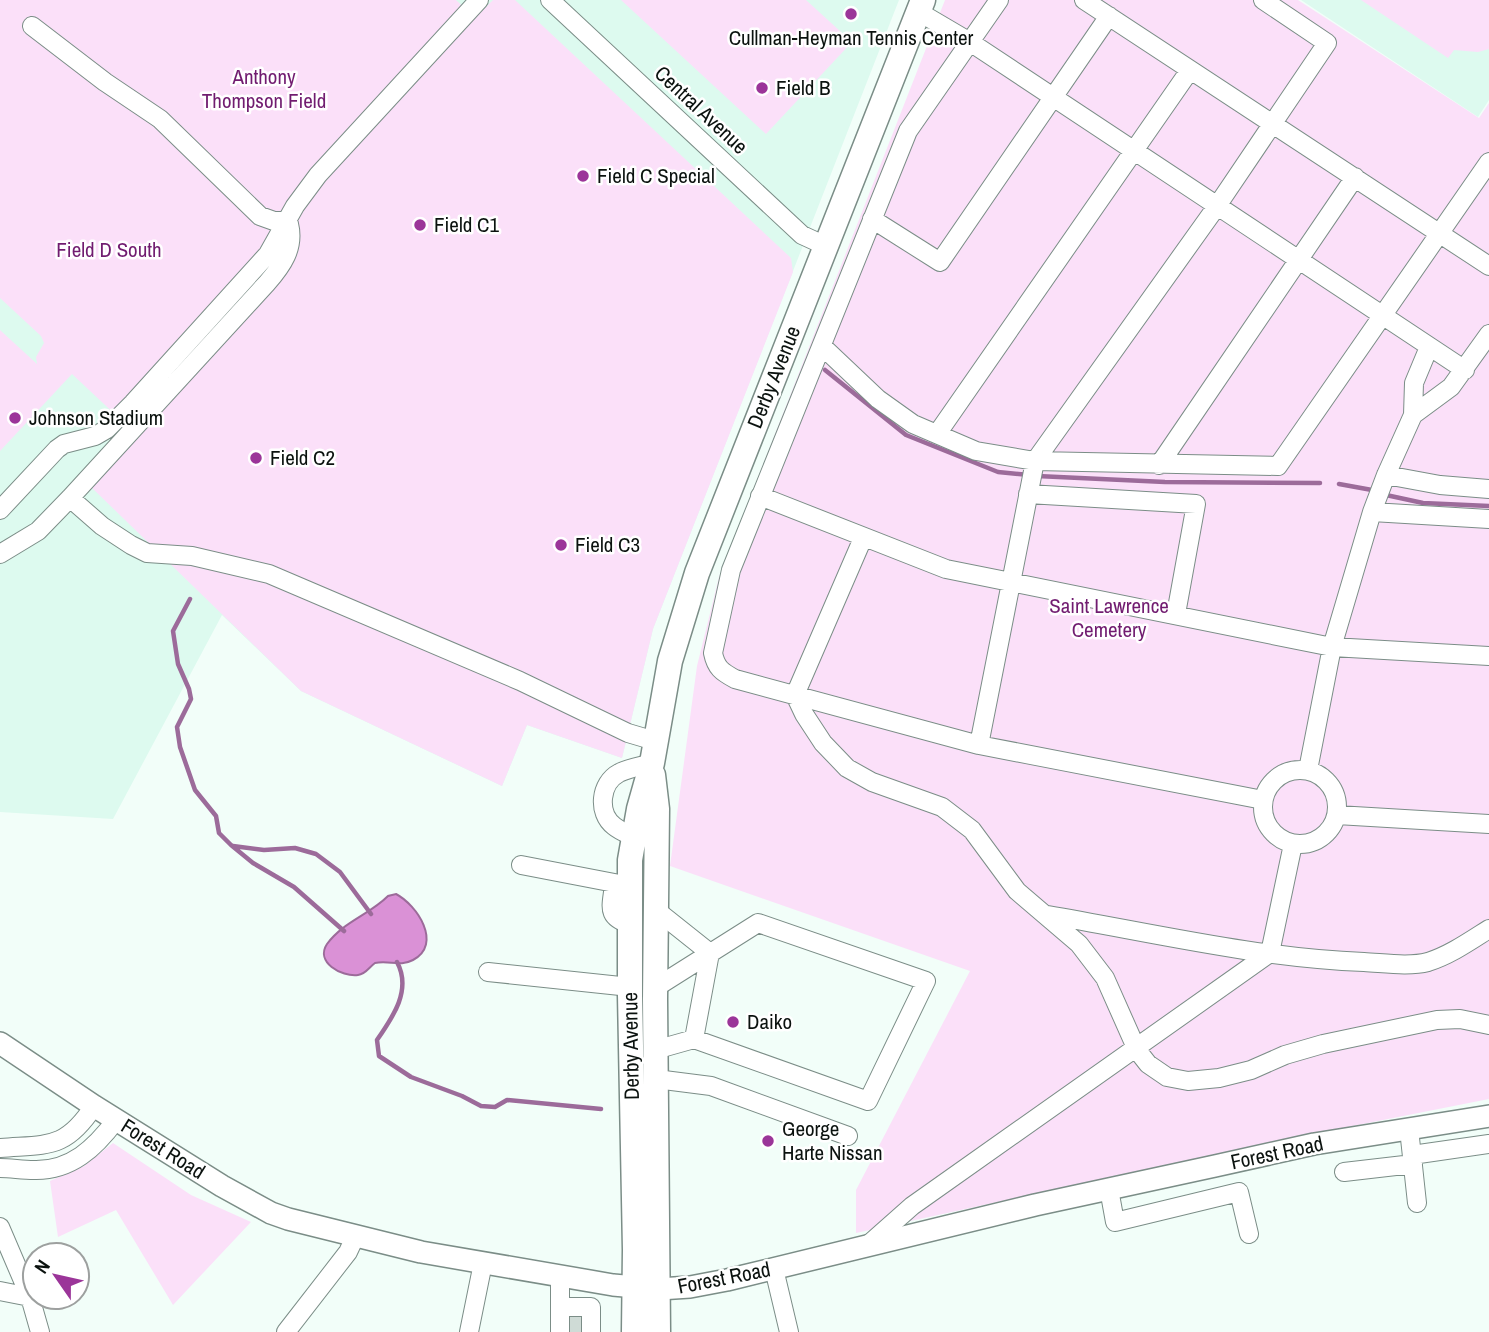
<svg xmlns="http://www.w3.org/2000/svg" width="1489" height="1332" font-family="'Archivo Narrow',sans-serif">
  <style>
    .built { fill: #ddfaef }
    .green { fill: #fbe0f9 }
    .water { fill: #da91d6; stroke: #9c6b9a; stroke-width: 2 }
    .lines { fill: none; stroke-linecap: round; stroke-linejoin: round }
    .stream { stroke: #9c6b9a; stroke-width: 4.5 }
    .minor-tunnel { stroke: #cfdbd6; stroke-width: 18; stroke-dasharray: 18 9; stroke-linecap: butt }
    .minor-casing { stroke: #7b8d87; stroke-width: 20 }
    .major-casing { stroke: #7b8d87; stroke-width: 24 }
    .highway-casing { stroke: #7b8d87; stroke-width: 27 }
    .minor { stroke: #fff; stroke-width: 18 }
    .major { stroke: #fff; stroke-width: 21 }
    .highway { stroke: #fff; stroke-width: 24 }
    .poi-dot { fill: #9b3599; stroke: #fff; stroke-width: 2.5 }
    .labels { text-anchor: middle; stroke-width: 5; stroke-linejoin: round; paint-order: stroke }
    .poi-label { font-size: 21px; fill: #0b120f; stroke: #fff; text-anchor: start }
    .park-label { font-size: 21px; fill: #711c70; stroke: #fff }
    .street-label { font-size: 21px; fill: #0b120f; stroke: #fff }
  </style>
  <rect width="100%" height="100%" fill="#f2fef9"/>
  <path class="built" d="M0,0H899L653,629L622,758L527,725L502,786L301,691L222,615L113,819L0,812Z
    M1301,0H1489V100L1478,117Z"/>
  <path class="green" d="M0,0H456L475,18L493,0H515L791,258L793,272L653,629L622,758L527,725L502,786L301,691L89,485L137,435L72,374L0,451V330L37,364L36,357L44,343L41,336L0,298Z
    M621,0H806L852,42L766,134Z
    M945,0H1298L1479,118L1489,103V1099L1272,1142L856,1233V1190L970,971L670,866L697,666L719,577Z
    M1361,0H1489V49L1478,52L1454,50L1448,58Z
    M113,1143L191,1195L251,1222L173,1305L116,1210L58,1237L50,1181L84,1166Z"/>
  <path class="water" d="M396,894C417,905 443,944 413,960C400,967 389,960 375,963C369,967 366,974 358,975C341,977 315,962 327,944C343,922 369,915 388,896Z"/>
  <g class="lines">
    <path class="stream" d="M825,370L906,435L998,472L1029,475
      M1037,476L1165,482L1320,483
      M1339,484L1372,490
      M1386,495L1423,503L1489,506
      M190,599L173,631L178,664L189,689L191,699L177,727L180,747L195,790L216,816L219,833L231,845L253,863L294,887L344,931
      M233,846L264,850L295,848L316,854L340,872L371,914
      M397,962C412,990 393,1017 377,1040L379,1056L411,1077L462,1096L481,1106L495,1107L507,1100L601,1109"/>
    <path class="minor-tunnel" d="M565,1326L586,1325"/>
    <g class="minor-casing">
      <path id="minor" d="M550,0L802,235L826,246
        M999,0L908,131L731,570L713,653C716,668 722,672 735,679L979,745L1263,800
        M1084,0L1489,266
        M919,12L970,42L1465,370
        M32,26L105,82L160,119L260,216L274,221H288
        M872,219L940,262L1109,16
        M822,346L878,399L913,424L976,451L1035,461L1278,466L1489,162
        M1413,415L1414,383L1429,347
        M937,434L1190,70
        M1159,465L1355,177
        M1386,475L1440,485L1489,489
        M1028,494L1196,504L1176,614
        M760,496L946,569L1332,647L1489,656
        M70,498L102,526L131,545L147,553L192,556L269,574L520,681L628,733L655,741
        M0,510L57,449L64,444L95,436L107,429L133,403L268,254L295,206L318,175L479,0
        M1372,512L1489,519
        M863,538L795,695L804,714L823,743L847,768L872,782L942,807L972,830L1017,891L1079,944L1105,978L1137,1050L1148,1064L1167,1077L1188,1081L1219,1078L1251,1070L1285,1055L1323,1044L1437,1020L1460,1019L1489,1025
        M0,554L38,531L70,498L267,283C282,266 295,248 289,224
        M979,745L1035,461L1217,206L1327,43L1263,0
        M1263 807a37 37 0 1 1 74 0a37 37 0 1 1-74 0Z
        M1308,770L1332,647L1372,512L1386,475L1413,415L1451,387L1489,334
        M1337,815L1489,824
        M634,837C628,834 620,831 614,826C597,813 600,783 619,773C628,768 642,766 652,763
        M521,865L630,886
        M614,884C612,906 605,917 630,924
        M656,910L710,953L694,1039
        M1048,915C1153,933 1258,958 1364,962C1384,963 1409,967 1428,962C1450,955 1470,941 1489,929
        M488,972L630,987
        M655,988L758,923L926,981L868,1101L694,1039L655,1050
        M656,1079L711,1086L848,1136
        M1409,1129L1417,1203
        M0,1148C48,1144 65,1150 94,1106
        M1412,1155L1489,1144
        M0,1168C11,1168 22,1170 34,1170C71,1171 95,1148 116,1120
        M1344,1172L1413,1164
        M1109,1189L1115,1222L1239,1192L1249,1234
        M0,1227L30,1297L40,1332
        M868,1245L912,1206L1270,953L1293,844
        M774,1269L789,1332
        M560,1277V1332
        M0,1291L30,1297
        M560,1307H591V1332
        M286,1332L348,1252L355,1237
        M469,1332L483,1263"/>
    </g>
    <g class="major-casing">
      <path id="major" d="M0,1043L94,1106L222,1186L271,1213L288,1219L421,1252L613,1285L659,1289L690,1287L727,1280L1035,1205L1215,1166L1314,1144L1489,1116"/>
    </g>
    <g class="highway-casing">
      <path id="highway" d="M653,775L657,809L655,999L658,1332
        M634,1332L635,1250L630,995V860L639,809L652,763L670,661L697,573L923,0"/>
    </g>
    <use href="#minor" class="minor"/>
    <use href="#major" class="major"/>
    <use href="#highway" class="highway"/>
  </g>
  <g class="poi-dot">
    <circle cx="851" cy="14" r="7"/>
    <circle cx="762" cy="88" r="7"/>
    <circle cx="583" cy="176" r="7"/>
    <circle cx="420" cy="225" r="7"/>
    <circle cx="15" cy="418" r="7"/>
    <circle cx="256" cy="458" r="7"/>
    <circle cx="561" cy="545" r="7"/>
    <circle cx="733" cy="1022" r="7"/>
    <circle cx="768" cy="1141" r="7"/>
  </g>
  <g class="labels">
    <g class="poi-label">
      <text x="851" y="45" text-anchor="middle">Cullman-Heyman Tennis Center</text>
      <text x="776" y="95">Field B</text>
      <text x="597" y="183">Field C Special</text>
      <text x="434" y="232">Field C1</text>
      <text x="29" y="425">Johnson Stadium</text>
      <text x="270" y="465">Field C2</text>
      <text x="575" y="552">Field C3</text>
      <text x="747" y="1029">Daiko</text>
      <text x="782" y="1136">George<tspan x="782" dy="24">Harte Nissan</tspan></text>
    </g>
    <g class="park-label">
      <text x="264" y="84">Anthony<tspan x="264" dy="24">Thompson Field</tspan></text>
      <text x="109" y="257">Field D South</text>
      <text x="1109" y="613">Saint Lawrence<tspan x="1109" dy="24">Cemetery</tspan></text>
    </g>
    <g class="street-label">
      <text transform="translate(701 110) rotate(43)" y="7">Central Avenue</text>
      <text transform="translate(774 377) rotate(-68)" y="7">Derby Avenue</text>
      <text transform="translate(631 1046) rotate(-91)" y="7">Derby Avenue</text>
      <text transform="translate(163 1149) rotate(32)" y="7">Forest Road</text>
      <text transform="translate(1277 1153) rotate(-12)" y="7">Forest Road</text>
      <text transform="translate(724 1278) rotate(-11)" y="7">Forest Road</text>
    </g>
  </g>
  <g transform="translate(56 1276) rotate(304)"><circle r="33" fill="#ffffff" stroke="#9da09f" stroke-width="2"/>
  <path d="M0-5L12 26L0 18L-12 26Z" fill="#9b3599"/>
  <text y="-10" font-size="19" font-weight="bold" text-anchor="middle" fill="#0b120f">N</text>
  </g>
</svg>
